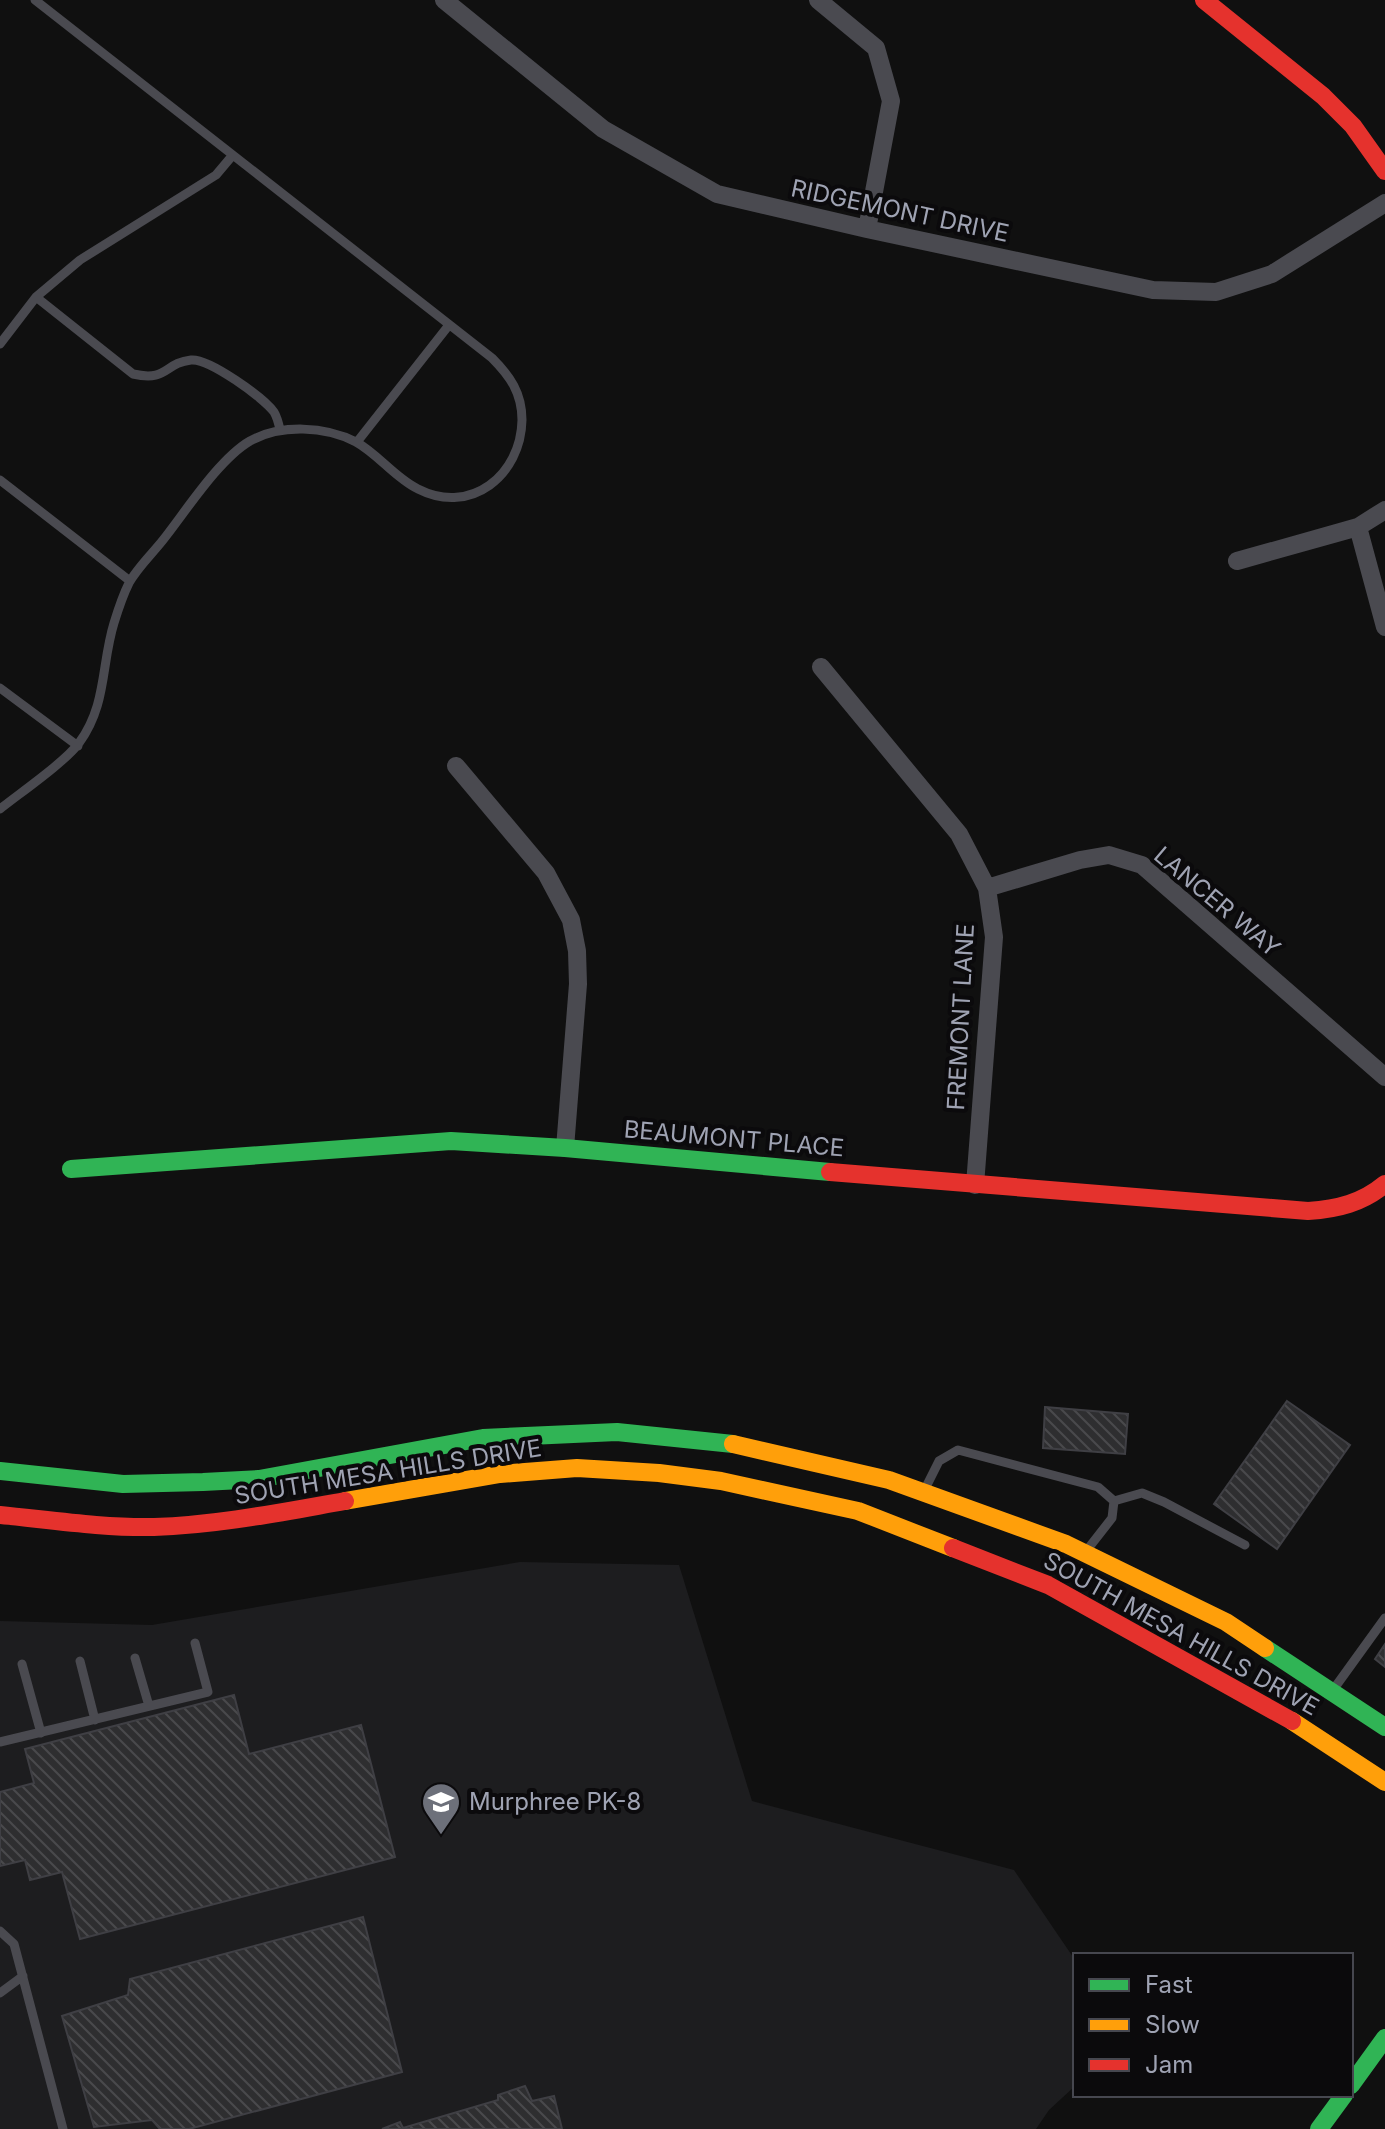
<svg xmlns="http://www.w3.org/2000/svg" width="1385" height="2129" font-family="Inter,sans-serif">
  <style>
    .built { fill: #1d1d1f }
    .building { fill: url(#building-back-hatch); stroke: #3f3f44; stroke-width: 2 }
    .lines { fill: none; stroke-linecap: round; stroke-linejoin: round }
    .lane { stroke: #4a4a50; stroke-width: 9 }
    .street { stroke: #4a4a50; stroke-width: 18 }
    .fast { stroke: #30b455; stroke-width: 18 }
    .slow { stroke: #ff9f0a; stroke-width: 18 }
    .jam { stroke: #e5322d; stroke-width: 18 }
    .labels { text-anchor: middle; stroke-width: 8; stroke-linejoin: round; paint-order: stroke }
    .street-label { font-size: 24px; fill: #9fa3b3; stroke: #0b0a0c }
    .poi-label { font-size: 24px; fill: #9fa3b3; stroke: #0b0a0c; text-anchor: start }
  </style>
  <defs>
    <pattern id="building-back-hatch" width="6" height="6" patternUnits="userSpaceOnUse" patternTransform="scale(2)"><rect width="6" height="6" fill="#2e2e30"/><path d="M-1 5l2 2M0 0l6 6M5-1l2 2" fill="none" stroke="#49494c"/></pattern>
  </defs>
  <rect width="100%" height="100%" fill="#101010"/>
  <path class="built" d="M520,1562L679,1565L752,1801L1014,1870L1075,1960V2086L1049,2110L1036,2129H0V1621L152,1625Z"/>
  <path class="building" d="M1287,1401L1350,1445L1277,1549L1214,1504Z
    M1045,1407L1128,1414L1125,1454L1043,1448Z
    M1385,1644V1667L1375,1659Z
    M234,1695L249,1754L361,1725L395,1857L80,1939L62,1872L30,1880L25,1860L0,1866V1792L34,1783L25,1749Z
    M363,1917L402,2072L189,2129H160L152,2120L94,2127L62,2016L128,1995L130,1979Z
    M525,2086L532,2101L554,2096L562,2129H382L400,2122L403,2128L498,2100V2095Z"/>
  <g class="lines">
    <path class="lane" d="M36,297L133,374C168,382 164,363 191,360C209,358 264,398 274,412C277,417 279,425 280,430
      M0,344L36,297L80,260L216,175L232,156
      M357,442L449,325
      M0,480L130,581
      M0,688L78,746
      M0,809C20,793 65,762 79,743C107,705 101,665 114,623C118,610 123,595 129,583C137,568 152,554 163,540C186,511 219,459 250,441C281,424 325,426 356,442C378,454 395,478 418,489C471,516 521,475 522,420C522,393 510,376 492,358L35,0
      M925,1489L939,1461L958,1450L1098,1487L1114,1501L1112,1518L1087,1550
      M1114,1501L1142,1493L1164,1502L1245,1545
      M135,1658L149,1706
      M80,1661L95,1720
      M22,1664L41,1733
      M1333,1690L1385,1618
      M0,1742L208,1692L195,1643
      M0,1931L14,1944L63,2129
      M0,1993L23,1976"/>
    <path class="street" d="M444,0L603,129L717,194L867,229L1153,290L1216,292L1272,274L1385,203
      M818,0L876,48L891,101L867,229
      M1358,527L1385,627
      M1237,561L1358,527L1385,510
      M821,667L959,834L987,888L994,937L975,1185
      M456,766L546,873L571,920L577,951L578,984L565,1148
      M987,888L1080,860L1109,855L1142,865L1385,1077"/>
    <path class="fast" d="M71,1169L451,1141L565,1148L830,1172
      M0,1471L123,1484L203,1482L259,1479L483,1438L617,1432L733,1444
      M1265,1648L1385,1727
      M1351,2085L1385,2038
      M1319,2129L1344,2095"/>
    <path class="slow" d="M733,1444L889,1480L1066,1544L1226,1622L1265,1648
      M345,1501L500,1474L577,1468L659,1473L721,1481L858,1511L953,1548
      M1292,1721L1385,1782"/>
    <path class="jam" d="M1204,0L1323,96L1353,126L1385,171
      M830,1172L1308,1211C1338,1209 1362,1203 1385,1184
      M0,1515C51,1520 103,1528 154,1527C218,1525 282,1512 345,1501
      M953,1548L1048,1585L1292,1721"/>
  </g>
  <defs>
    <g id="school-pin" transform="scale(2)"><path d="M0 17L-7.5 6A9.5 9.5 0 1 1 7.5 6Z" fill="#6d707a" stroke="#0b0a0c"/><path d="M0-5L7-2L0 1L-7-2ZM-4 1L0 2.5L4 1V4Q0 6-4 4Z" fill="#fff"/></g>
  </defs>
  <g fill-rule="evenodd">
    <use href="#school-pin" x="441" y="1802"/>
  </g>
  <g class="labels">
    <g class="street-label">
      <text transform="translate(900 211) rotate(12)" y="8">RIDGEMONT DRIVE</text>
      <text transform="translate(1217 902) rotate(40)" y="8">LANCER WAY</text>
      <text transform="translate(961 1017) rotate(-87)" y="8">FREMONT LANE</text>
      <text transform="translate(734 1139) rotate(5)" y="8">BEAUMONT PLACE</text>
      <text transform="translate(388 1472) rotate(-9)" y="8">SOUTH MESA HILLS DRIVE</text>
      <text transform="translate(1181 1634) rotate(29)" y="8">SOUTH MESA HILLS DRIVE</text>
    </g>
    <g class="poi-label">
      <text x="469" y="1810">Murphree PK-8</text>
    </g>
  </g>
  <rect x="1073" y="1953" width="280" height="144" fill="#0b0a0c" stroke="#46474f" stroke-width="2"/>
  <rect x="1089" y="1979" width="40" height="12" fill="#30b455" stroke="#46474f" stroke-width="2"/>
  <text x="1145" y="1993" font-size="24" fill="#9fa3b3">Fast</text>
  <rect x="1089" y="2019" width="40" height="12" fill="#ff9f0a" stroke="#46474f" stroke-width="2"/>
  <text x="1145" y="2033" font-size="24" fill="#9fa3b3">Slow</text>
  <rect x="1089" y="2059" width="40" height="12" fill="#e5322d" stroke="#46474f" stroke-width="2"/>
  <text x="1145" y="2073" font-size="24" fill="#9fa3b3">Jam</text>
</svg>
